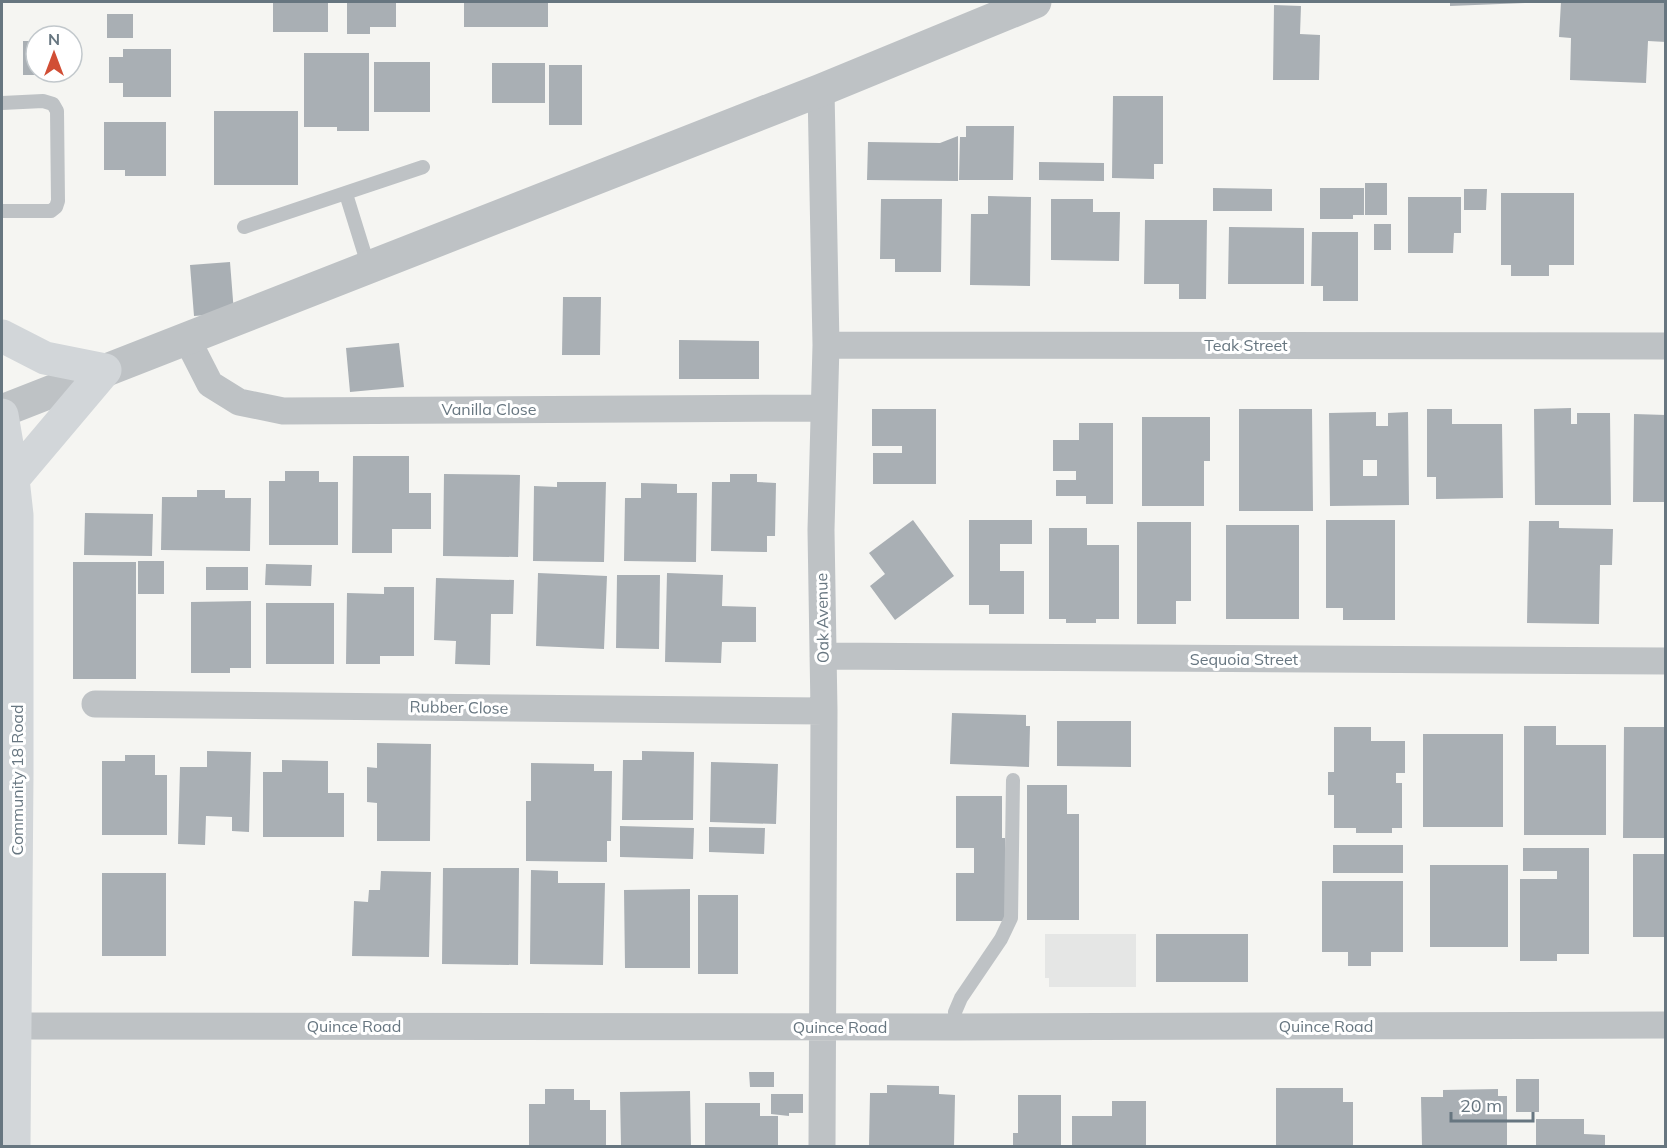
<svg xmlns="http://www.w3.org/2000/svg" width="1667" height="1148" font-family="Mulish,sans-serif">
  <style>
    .built { fill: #e5e6e5 }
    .building { fill: #a9afb4; fill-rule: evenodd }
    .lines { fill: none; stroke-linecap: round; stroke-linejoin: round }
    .service { stroke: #bec2c5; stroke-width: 14 }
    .minor { stroke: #bec2c5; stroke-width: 27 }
    .tertiary { stroke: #bec2c5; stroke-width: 33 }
    .secondary { stroke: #d2d6d9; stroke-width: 33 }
    .labels { text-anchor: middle; stroke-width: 6; stroke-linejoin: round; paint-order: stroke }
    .street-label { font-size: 16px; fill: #677680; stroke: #fff }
  </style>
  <rect width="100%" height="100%" fill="#f5f5f2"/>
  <path class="built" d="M1045,934H1136V987H1049V978H1045Z"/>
  <path class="building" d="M273,2H328V32H273Z
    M347,2H396V27H370V34H347Z
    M464,2H548V27H464Z
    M1450,2H1525V3L1450,6Z
    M1561,2H1666V42L1648,41L1646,83L1570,80L1571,38L1559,37Z
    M1274,5L1301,6L1300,34L1320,35L1319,80H1273Z
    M107,14H133V38H107Z
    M23,41H36V72H48V75H23Z
    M123,49H171V97H123V83H109V57H123Z
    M304,53H369V131H337V127H304Z
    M374,62H430V112H374Z
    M492,63H545V103H492Z
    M549,65H582V125H549Z
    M1113,96H1163V164H1154V179L1112,178Z
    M214,111H298V185H214Z
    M104,122H166V176H125V170H104Z
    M966,126H1014L1013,180H959L960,137H966Z
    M958,136V181L867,180L868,142L940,143Z
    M1039,162L1104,163V181L1039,180Z
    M1365,183H1387V215H1365Z
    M1213,188L1272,189V211H1213Z
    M1320,188H1364V215H1353V219H1320Z
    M1464,189H1487L1486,210H1464Z
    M1501,193H1574V265H1549V276H1511V265H1501Z
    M988,196L1031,197L1030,286L970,285L971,214H988Z
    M1408,197H1461V233H1454L1453,253H1408Z
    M881,199H942L941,272H895V259H880Z
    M1051,199H1093V212H1120L1119,261L1051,260Z
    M1145,220H1207L1206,299H1179V284H1144Z
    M1374,224H1391V250H1374Z
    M1229,227L1304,228V284H1228Z
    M1312,232H1358V301H1323V286H1311Z
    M230,262L234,313L194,316L190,265Z
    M563,297H601L600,355H562Z
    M679,340L759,341V379H679Z
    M399,343L404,387L350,392L346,348Z
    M1571,408V424H1577V413H1610L1611,505H1535L1534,409Z
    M872,409H936V484H873V453H902V446H872Z
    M1239,409H1312L1313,511H1239Z
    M1427,409H1452V424H1502L1503,498L1436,499V477H1427Z
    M1376,412V426H1388V413L1408,412L1409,505L1330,506L1329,413ZM1363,460H1377V476H1363Z
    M1634,414L1666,415V502H1633Z
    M1142,417H1210V461H1204V506H1142Z
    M1079,423H1113V504H1086V496H1056V480H1076V471H1053V440H1079Z
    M353,456H409V493H431V529H392V553H352Z
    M285,471H319V482H338V545H269V481H285Z
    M444,474L520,475L518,557L443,556Z
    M730,474H757V482L776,483L775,536H767V552L711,551L712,482H730Z
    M557,482H606L604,562L533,561L534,486L557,487Z
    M641,483L677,484V493H697L696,562L624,561L625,498H641Z
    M197,490H225V498H251L250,551L161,550L162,497H197Z
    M85,513L153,514L152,556L84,555Z
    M913,520L954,576L895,620L870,586L885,574L869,553Z
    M969,520H1032V544H1000V571H1024V614H989V605H969Z
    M1326,520H1395V620H1343V608H1326Z
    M1529,521H1559V528L1613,529L1612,565H1600L1599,624L1527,623Z
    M1137,522H1191V601H1176V624H1137Z
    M1226,525H1299V619H1226Z
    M1049,528H1087V545H1119V619H1096V623H1066V619H1049Z
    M138,561H164V594H138Z
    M73,562H136V679H73Z
    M266,564L312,565L311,586L265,585Z
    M206,567H248V590H206Z
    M538,573L607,576L604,649L536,646Z
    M667,573L723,575L722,606L756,607V642H722L721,663L665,662Z
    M617,575H660L659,649L616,648Z
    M436,578L514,580L513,614H491L490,665L455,664L456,641L434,640Z
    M384,587H414V656H380V664H346L347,593L384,594Z
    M251,601V668H230V673H191V602Z
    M266,603H334V664H266Z
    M952,713L1026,715V726H1030L1029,767L950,764Z
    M1057,721H1131V767L1057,766Z
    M1524,726H1556V745H1606V835H1524Z
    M1334,727H1371V741H1405V773H1396V783H1402V828H1392V833H1356V828H1334V795H1328V772H1334Z
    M1624,727H1666V838H1623Z
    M1423,734H1503V827H1423Z
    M377,743L431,744L430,841H377V803L367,802V767L377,768Z
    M207,751L251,752L249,832L232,831V817L206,816L205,845L178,844L180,767H207Z
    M642,751L694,752L693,820H622L623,760H642Z
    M125,755H155V775H167V835H102V761H125Z
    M282,760L328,761V793H344V837H263V772H282Z
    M711,762L778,764L776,824L710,822Z
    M531,763L594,764V771H612L611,841H607V862L526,861V801H531Z
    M1027,785H1067V814H1079V920H1027Z
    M956,796H1002V838H1005V921H956V873H974V848H956Z
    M620,826L694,828L693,859L620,857Z
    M709,827L765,828L764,854L709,852Z
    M1333,845H1403V873H1333Z
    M1523,848H1589V954H1557V961H1520V879H1557V871H1523Z
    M1633,854H1666V937H1633Z
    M1430,865H1508V947H1430Z
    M443,868H519L518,965L442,964Z
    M531,870L558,871V883H605L603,965L530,964Z
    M381,871L431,872L429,957L352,956L354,901L368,902L369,890H380Z
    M102,873H166V956H102Z
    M1322,881H1403V952H1371V966H1348V952H1322Z
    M690,889V968H625L624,890Z
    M698,895H738V974H698Z
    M1156,934H1248V982H1156Z
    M749,1072H774V1087H750Z
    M1516,1079H1539V1112H1516Z
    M887,1085L939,1086V1094L955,1095L954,1146H869L870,1093H887Z
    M1276,1088H1343V1102H1353V1146H1276Z
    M545,1089H574V1100H590V1110H606V1146H529V1104H545Z
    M1498,1089V1096H1507V1146H1422L1421,1097H1443V1090Z
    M690,1091L691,1146H621L620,1092Z
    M771,1094H803V1113H789V1116L771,1114Z
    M1018,1095H1061V1146H1013V1133H1018Z
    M1112,1101H1146V1146H1072V1116H1112Z
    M705,1103H760V1116H778V1146H705Z
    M1536,1119H1584V1134L1605,1135V1146H1536Z"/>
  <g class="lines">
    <path class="service" d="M2,103L43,101L53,104L57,111L58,201L56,207L51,211H2
      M346,194L369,268
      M244,227L423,167
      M956,1027L955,1012L961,998L1001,939L1011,918L1013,780"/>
    <path class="minor" d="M821,90L826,345L821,530L824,711L822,1146
      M187,339L210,384L239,402L283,411L824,408
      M826,345L1666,346
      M823,656L1666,661
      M95,704L824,711
      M15,1026L956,1027L1666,1025"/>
    <path class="tertiary" d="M2,411L821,90L1035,2"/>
    <path class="secondary" d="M2,336L45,358L105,370
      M2,415L13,479L17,515V774L14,1146
      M13,479L105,370"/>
  </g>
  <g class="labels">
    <g class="street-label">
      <text x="1246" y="351">Teak Street</text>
      <text x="489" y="415">Vanilla Close</text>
      <text transform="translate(822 618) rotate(-91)" y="6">Oak Avenue</text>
      <text x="1244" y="665">Sequoia Street</text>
      <text transform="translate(459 707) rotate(1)" y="6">Rubber Close</text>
      <text transform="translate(17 780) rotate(-90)" y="6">Community 18 Road</text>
      <text x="354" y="1032">Quince Road</text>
      <text x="1326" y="1032">Quince Road</text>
      <text x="840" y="1033">Quince Road</text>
    </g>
  </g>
  <rect width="1667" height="1148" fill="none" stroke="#677680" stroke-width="6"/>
  <g transform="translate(54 54)"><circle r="28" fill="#ffffff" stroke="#c2c8cc" stroke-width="1.5"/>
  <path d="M0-4.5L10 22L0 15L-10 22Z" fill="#d14e35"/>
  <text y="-9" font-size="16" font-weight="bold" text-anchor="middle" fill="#677680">N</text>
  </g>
  <path d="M1451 1112v9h82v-9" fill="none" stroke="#677680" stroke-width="3"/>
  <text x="1460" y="1112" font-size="18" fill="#677680" stroke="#ffffff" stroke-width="4.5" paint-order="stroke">20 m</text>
</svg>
